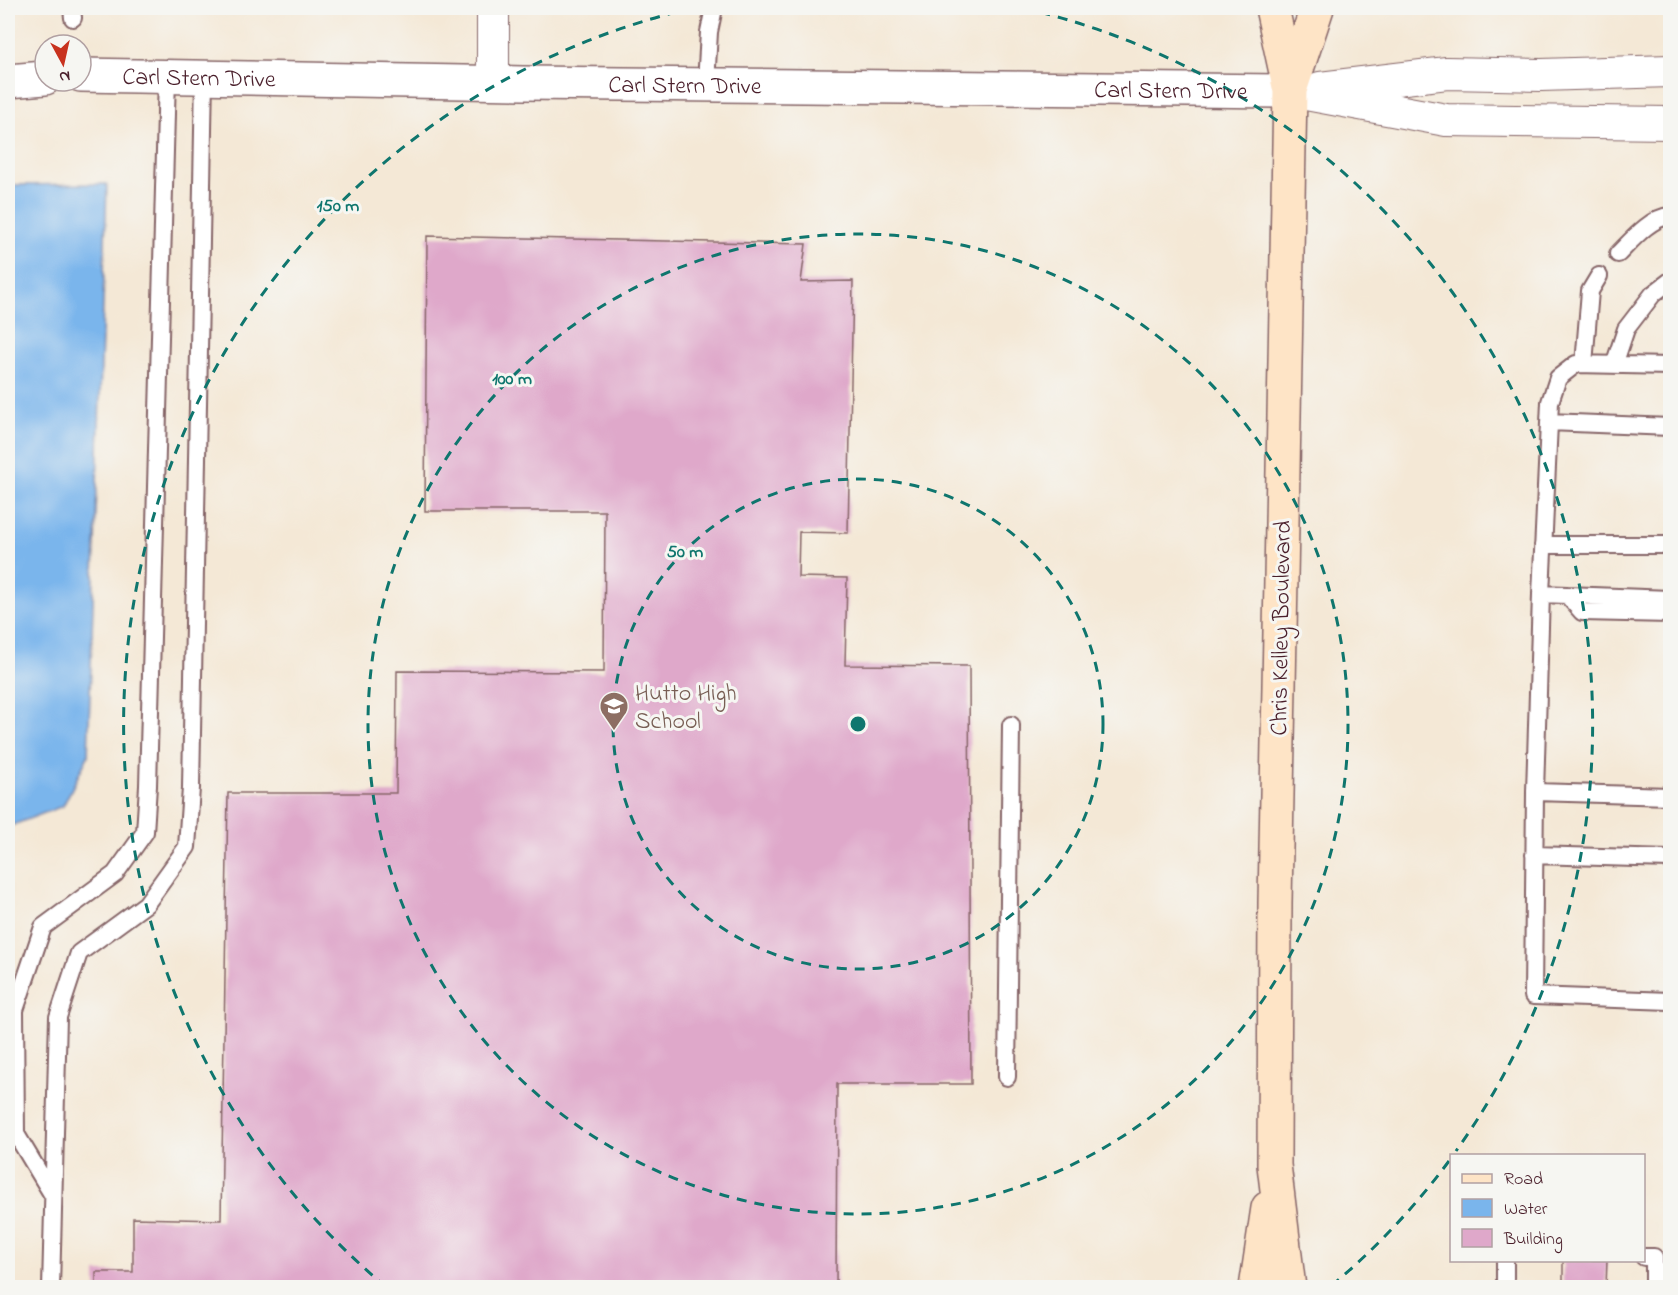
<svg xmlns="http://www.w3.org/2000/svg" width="1678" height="1295" font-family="'Indie Flower',sans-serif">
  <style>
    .water { fill: #7ab5ec; stroke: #626a8c; stroke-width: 1.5 }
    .building { fill: #dfa8ca }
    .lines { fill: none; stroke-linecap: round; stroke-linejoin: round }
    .service-casing { stroke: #866567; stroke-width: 20 }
    .minor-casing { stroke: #866567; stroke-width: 34 }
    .tertiary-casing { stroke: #866567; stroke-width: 36 }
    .secondary-casing { stroke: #866567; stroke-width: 36 }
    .service { stroke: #fff; stroke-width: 16 }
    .minor { stroke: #fff; stroke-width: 32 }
    .tertiary { stroke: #fff; stroke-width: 33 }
    .secondary { stroke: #fee4c6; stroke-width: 33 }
    .ring { fill: none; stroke: #0f766e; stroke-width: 3; stroke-dasharray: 10 8 }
    .labels { text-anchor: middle; stroke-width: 6; stroke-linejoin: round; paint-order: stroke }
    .street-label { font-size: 24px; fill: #4a1f2b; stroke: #f6f6f2 }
    .education-label { font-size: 24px; fill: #785e54; stroke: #f6f6f2; text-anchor: start }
    .centre { fill: #0f766e; stroke: #f6f6f2; stroke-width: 3 }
    .ring-label { font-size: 18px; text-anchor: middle; font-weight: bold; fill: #0f766e; stroke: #f6f6f2; stroke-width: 6; stroke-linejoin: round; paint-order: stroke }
  </style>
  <rect width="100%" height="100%" fill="#f6f6f2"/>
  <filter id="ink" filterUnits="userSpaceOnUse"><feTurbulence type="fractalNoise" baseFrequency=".0167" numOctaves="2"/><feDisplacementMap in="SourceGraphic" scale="12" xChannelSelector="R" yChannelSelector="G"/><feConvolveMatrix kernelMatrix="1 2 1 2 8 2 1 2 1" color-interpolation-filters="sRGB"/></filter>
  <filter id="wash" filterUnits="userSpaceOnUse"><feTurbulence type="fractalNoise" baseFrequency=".008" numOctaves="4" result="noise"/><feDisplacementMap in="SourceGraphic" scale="24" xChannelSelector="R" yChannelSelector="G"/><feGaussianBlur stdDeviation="1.35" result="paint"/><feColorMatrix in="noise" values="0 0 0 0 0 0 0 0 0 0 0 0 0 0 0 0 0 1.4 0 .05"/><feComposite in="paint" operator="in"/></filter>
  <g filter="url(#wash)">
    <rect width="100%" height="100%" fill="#f4e8d6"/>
    <path class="water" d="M107,184L88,756L63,806L8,827V185Z"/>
    <g id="blocks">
      <path class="building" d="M427,236L806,244L801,282L853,281L848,533L799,532L798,577L847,578L845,665L969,666L971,1084H837L836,1288H96V1272H133V1218L221,1220L228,793H396L397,671L604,672L605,511H425Z
        M1563,1260H1607L1606,1288H1563Z"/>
    </g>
  </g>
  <g filter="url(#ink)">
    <use href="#blocks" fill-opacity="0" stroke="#866567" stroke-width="1.5"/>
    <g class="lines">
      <g class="service-casing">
        <path id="service" d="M72,8L73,18
          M706,84L709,32L714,8
          M1618,254C1631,241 1651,217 1670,216
          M1584,364L1590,291L1599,276
          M1614,365L1626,329L1653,294L1670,281
          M1670,366L1576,364L1558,378L1550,402L1541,594L1535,792L1670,796
          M1549,422L1670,427
          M1543,545H1670
          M1541,594L1670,599
          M1567,595L1582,612L1670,614
          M1535,792L1533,996L1670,1001
          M1534,855L1670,859
          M1007,1077L1011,725
          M52,1194L16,1134L15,1010L43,927L115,874L145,832L148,786L167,76
          M1644,1257H1654V1288
          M51,1288L58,1017L79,953L146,904L187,847L191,788L204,76
          M1505,1288V1260"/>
      </g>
      <g class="minor-casing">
        <path id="minor" d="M493,82V8
          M1320,88L1447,73L1541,75L1670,71
          M1290,91L1446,120L1670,123"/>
      </g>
      <g class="tertiary-casing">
        <g id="tertiary">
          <path id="s1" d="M81,75L523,83L1290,91"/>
          <path d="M8,81L45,78"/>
        </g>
      </g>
      <g class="secondary-casing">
        <path id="secondary" d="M1272,8L1290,91L1275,903L1274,1165L1289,1288
          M1290,90L1317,8
          M1256,1288L1268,1208"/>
      </g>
      <use href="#service" class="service"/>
      <use href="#minor" class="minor"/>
      <use href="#tertiary" class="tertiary"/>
      <use href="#secondary" class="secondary"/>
    </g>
  </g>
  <g class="ring">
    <circle cx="858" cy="724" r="245"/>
    <circle cx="858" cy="724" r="490"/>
    <path d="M1449 1161A735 735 0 0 1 1330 1287M386 1287A735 735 0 0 1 693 8M1023 8A735 735 0 0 1 1456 1151"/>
  </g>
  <defs>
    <g id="school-pin" transform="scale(1.5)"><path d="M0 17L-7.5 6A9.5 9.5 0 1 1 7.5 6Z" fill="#8d6e63" stroke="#f6f6f2"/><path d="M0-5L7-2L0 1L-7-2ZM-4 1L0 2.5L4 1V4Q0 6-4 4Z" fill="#fff"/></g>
  </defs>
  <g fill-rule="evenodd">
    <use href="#school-pin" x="614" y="706"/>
  </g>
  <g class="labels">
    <g class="street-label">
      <text dy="8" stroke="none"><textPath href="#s1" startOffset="118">Carl Stern Drive</textPath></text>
      <text dy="8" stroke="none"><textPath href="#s1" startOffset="604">Carl Stern Drive</textPath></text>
      <text dy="8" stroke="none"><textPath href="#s1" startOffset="1090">Carl Stern Drive</textPath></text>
      <text transform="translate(1280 628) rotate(-89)" y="8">Chris Kelley Boulevard</text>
    </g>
    <g class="education-label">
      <text x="635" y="700">Hutto High<tspan x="635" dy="28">School</tspan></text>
    </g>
  </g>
  <circle cx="858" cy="724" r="9" class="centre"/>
  <g class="ring-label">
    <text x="338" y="211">150 m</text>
    <text x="512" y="384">100 m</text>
    <text x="685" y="557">50 m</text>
  </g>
  <rect width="1678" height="1295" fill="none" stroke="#f6f6f2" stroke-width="30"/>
  <rect x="1450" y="1154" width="195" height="108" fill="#f6f6f2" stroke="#b1a0a2" stroke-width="1.5"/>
  <rect x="1462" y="1174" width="30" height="9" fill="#fee4c6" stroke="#b1a0a2" stroke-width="1.5"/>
  <text x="1504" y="1184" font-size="18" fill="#4a1f2b">Road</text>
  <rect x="1462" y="1199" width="30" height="18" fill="#7ab5ec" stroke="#b1a0a2" stroke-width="1.5"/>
  <text x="1504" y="1214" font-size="18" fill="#4a1f2b">Water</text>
  <rect x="1462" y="1229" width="30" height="18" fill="#dfa8ca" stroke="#b1a0a2" stroke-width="1.5"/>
  <text x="1504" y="1244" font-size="18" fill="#4a1f2b">Building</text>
  <g transform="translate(63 63) rotate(172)"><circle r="28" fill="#f6f6f2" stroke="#b1a0a2" stroke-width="1.5"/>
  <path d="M0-4.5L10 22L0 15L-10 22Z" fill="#c8321e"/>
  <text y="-9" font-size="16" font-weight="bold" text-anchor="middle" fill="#4a1f2b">N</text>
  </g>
</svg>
